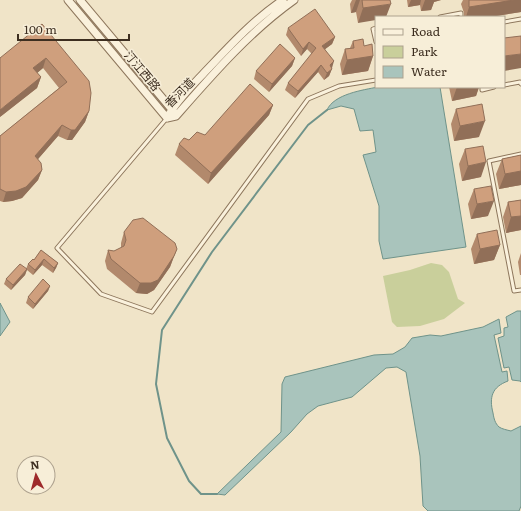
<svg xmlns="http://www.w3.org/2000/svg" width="521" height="511" font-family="Literata,'Noto Sans SC',serif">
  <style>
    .green { fill: #c9cf9b }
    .water { fill: #a9c4bc; stroke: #6f938a }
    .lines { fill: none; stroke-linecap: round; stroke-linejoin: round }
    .stream { stroke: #6f938a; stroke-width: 2 }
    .service-casing { stroke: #8d765c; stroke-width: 5 }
    .tertiary-casing { stroke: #8d765c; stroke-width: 9 }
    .service { stroke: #faf1dc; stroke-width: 3 }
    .tertiary { stroke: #faf1dc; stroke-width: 7 }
    .wall { fill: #b2896c }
    .shaded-wall { fill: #916f58 }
    .building { fill: #cf9f7d; stroke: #916f58 }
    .labels { text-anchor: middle; stroke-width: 3; stroke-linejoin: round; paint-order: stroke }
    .street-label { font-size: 12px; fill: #3d2e20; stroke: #f7eed8 }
  </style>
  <rect width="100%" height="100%" fill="#f0e4c8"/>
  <path class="green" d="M431,263L442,265L449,272L458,299L465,303L444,319L420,326L397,327L392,322L383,276L410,270Z"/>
  <path class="water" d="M378,87H440L466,247L383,259L379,241V206L363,155L376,152L373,130L360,131L354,109L341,106L327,110C334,94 363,90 378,87Z
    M0,303L10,322L0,336Z
    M517,311H521V382L520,381L512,380L509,367L504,368L498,338L504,336V328L508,327L506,317Z
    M499,319L501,333L494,335L502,372L507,371L508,381C492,387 489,397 493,413C494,419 495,423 499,427C502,429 507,430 511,431L521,426V506L519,511H428L423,506L420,456L406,372L397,367L386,368L352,397L318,406L307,414L291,432L225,495L217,494L281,432L282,384L285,377L374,355L393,354L405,347L412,338L430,335L441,336L483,327Z"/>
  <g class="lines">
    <path class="stream" d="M217,494H201L189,481L167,438L156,384L162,330L212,252L308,125L327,110"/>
    <g class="service-casing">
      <path id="service" d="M440,17L461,13V17
        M504,22L521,19
        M376,28L373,29L376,42
        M504,85L520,82L521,84
        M482,87V90L494,87
        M167,118L57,248L101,294L152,312L308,99L339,86L376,80
        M521,154L489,161L514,291L521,290"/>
    </g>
    <g class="tertiary-casing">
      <path id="tertiary" d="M68,0L167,118
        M80,0L174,112
        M167,118L176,116C212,75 249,32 294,0
        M167,118C176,101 191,87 204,73C228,48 253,20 283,0"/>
    </g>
    <use href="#service" class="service"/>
    <use href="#tertiary" class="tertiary"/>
  </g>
  <path class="wall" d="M352,0H390L358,23L356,12L351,13L350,4Z
    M407,0H441L434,2L431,10L421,11L420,5L408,7Z
    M463,0H521V12L490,17H464V13L461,4Z
    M42,24L89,111L85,122L72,140H67L58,136L38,159L42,170L38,180L22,198L12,201L3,202L0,201V136L59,88L43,68L37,73L41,77L37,88L0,117Z
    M288,28L335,37L332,44L325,49L332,68L329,76L324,80L318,72L295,98L285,90L288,83L312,54L307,49L301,56L286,35Z
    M353,41L364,46L373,56L368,71L342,75L340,64L345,49L350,48Z
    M295,58L292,66L269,92L254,79L256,71Z
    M449,87H479L476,96L452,101Z
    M273,105L269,115L208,184L175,155L179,144L205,135Z
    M456,109L479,137L454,141L451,124Z
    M465,149L481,177L462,181L459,164Z
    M521,155V185L499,189L496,174L502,159Z
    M474,189L488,216L471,219L468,204Z
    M521,200V230L506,233L503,217L508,202Z
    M124,232L177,249L170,267L154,290L147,294L136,293L107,269L105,261L108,250L114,251L121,248V243Z
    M477,234L500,245L494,260L474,264L471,249Z
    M41,250L58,263L56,268L53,273L42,265L33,275L27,270L25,275L11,290L4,284L6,279L26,269L28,264L34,260Z
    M521,253V275H520L518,262Z
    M50,286L48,291L33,309L26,303L28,297Z"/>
  <path class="shaded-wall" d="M356,0H360L356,12L351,13Z
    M411,0H421L420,5L408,7Z
    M425,0H441L434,2L431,10L421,11Z
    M514,0H521V12L490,17H466L469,7Z
    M391,4L386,17H376V20L358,23L363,8Z
    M335,37L332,44L320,53L322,46Z
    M309,42L307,49L301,56L303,49Z
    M521,54V68L504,71V56Z
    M373,56L368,71L342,75L347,60Z
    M46,58L43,68L30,79L33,68Z
    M295,58L292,66L269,92L272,84Z
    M334,61L332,68L327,72L330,65Z
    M321,65L318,72L295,98L298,91Z
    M332,69L329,76L324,80L327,73Z
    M41,77L37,88L0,117V110Z
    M457,87H479L476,96L452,101Z
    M273,105L269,115L208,184L211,173Z
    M89,111L85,122L72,140H67L71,130Z
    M485,121L479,137L454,141L460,126Z
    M62,125L58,136L32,166L35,156Z
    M486,162L481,177L462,181L468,166Z
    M42,170L38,180L22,198L12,201L3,202L6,192Z
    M521,171V185L499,189L505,174Z
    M494,201L488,216L471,219L477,204Z
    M521,216V230L506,233L511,217Z
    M500,245L494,260L474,264L480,249Z
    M174,256L170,267L154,290L147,294L136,293L140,283Z
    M44,259L42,265L33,275L35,270Z
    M58,263L56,268L53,273L54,268Z
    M27,269L25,275L11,290L13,285Z
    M50,286L48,291L33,309L35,304Z"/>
  <path class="building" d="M362,0H390L391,4L363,8Z
    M469,0H514L469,7Z
    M315,9L335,37L322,46L334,61L330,65L332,69L327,73L321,65L298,91L288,83L316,48L309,42L303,49L288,28Z
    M42,24L89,81L91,93L89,111L75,130H71L62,125L35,156L41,163L42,170L26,187L16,191L6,192L0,189V136L67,82L46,58L33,68L41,77L0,110V58Z
    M521,36V54L504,56V38Z
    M363,39L364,46L372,44L373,56L347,60L345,49L354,48L353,41Z
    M280,44L295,58L272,84L256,71Z
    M250,84L273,105L211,173L179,144L184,138L189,140L197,132L205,135Z
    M482,104L485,121L460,126L456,109Z
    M483,146L486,162L468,166L465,149Z
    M521,155V171L505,174L502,159Z
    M491,186L494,201L477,204L474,189Z
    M521,200V216L511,217L508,202Z
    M143,218L175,243L177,249L174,256L158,280L151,283H140L111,259L108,250L114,251L124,246L126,240L124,232L133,220Z
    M497,230L500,245L480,249L477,234Z
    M41,250L58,263L54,268L44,259L35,270L28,264L33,259L34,260Z
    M20,264L27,269L13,285L6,279Z
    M43,279L50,286L35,304L28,297Z"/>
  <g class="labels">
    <g class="street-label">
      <text transform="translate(142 71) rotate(50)" y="4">汀江西路</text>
      <text transform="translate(180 93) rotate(-45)" y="4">香河道</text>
    </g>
  </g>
  <rect x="375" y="16" width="130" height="72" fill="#f7eed8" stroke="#ada18e"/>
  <rect x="383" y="29" width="20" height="6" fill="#faf1dc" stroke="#ada18e"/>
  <text x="411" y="36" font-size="12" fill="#3d2e20">Road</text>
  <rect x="383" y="46" width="20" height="12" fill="#c9cf9b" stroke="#ada18e"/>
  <text x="411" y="56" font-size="12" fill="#3d2e20">Park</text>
  <rect x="383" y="66" width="20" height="12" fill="#a9c4bc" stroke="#ada18e"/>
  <text x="411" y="76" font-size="12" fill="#3d2e20">Water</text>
  <g transform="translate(36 475) rotate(354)"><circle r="19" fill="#f7eed8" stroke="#ada18e"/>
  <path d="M0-3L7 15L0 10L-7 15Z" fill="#9e2a2b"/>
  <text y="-6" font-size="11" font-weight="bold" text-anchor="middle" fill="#3d2e20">N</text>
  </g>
  <path d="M18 34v6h111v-6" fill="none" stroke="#3d2e20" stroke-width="2"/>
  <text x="24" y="34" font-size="12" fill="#3d2e20" stroke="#f7eed8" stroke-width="3" paint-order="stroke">100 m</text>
</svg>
